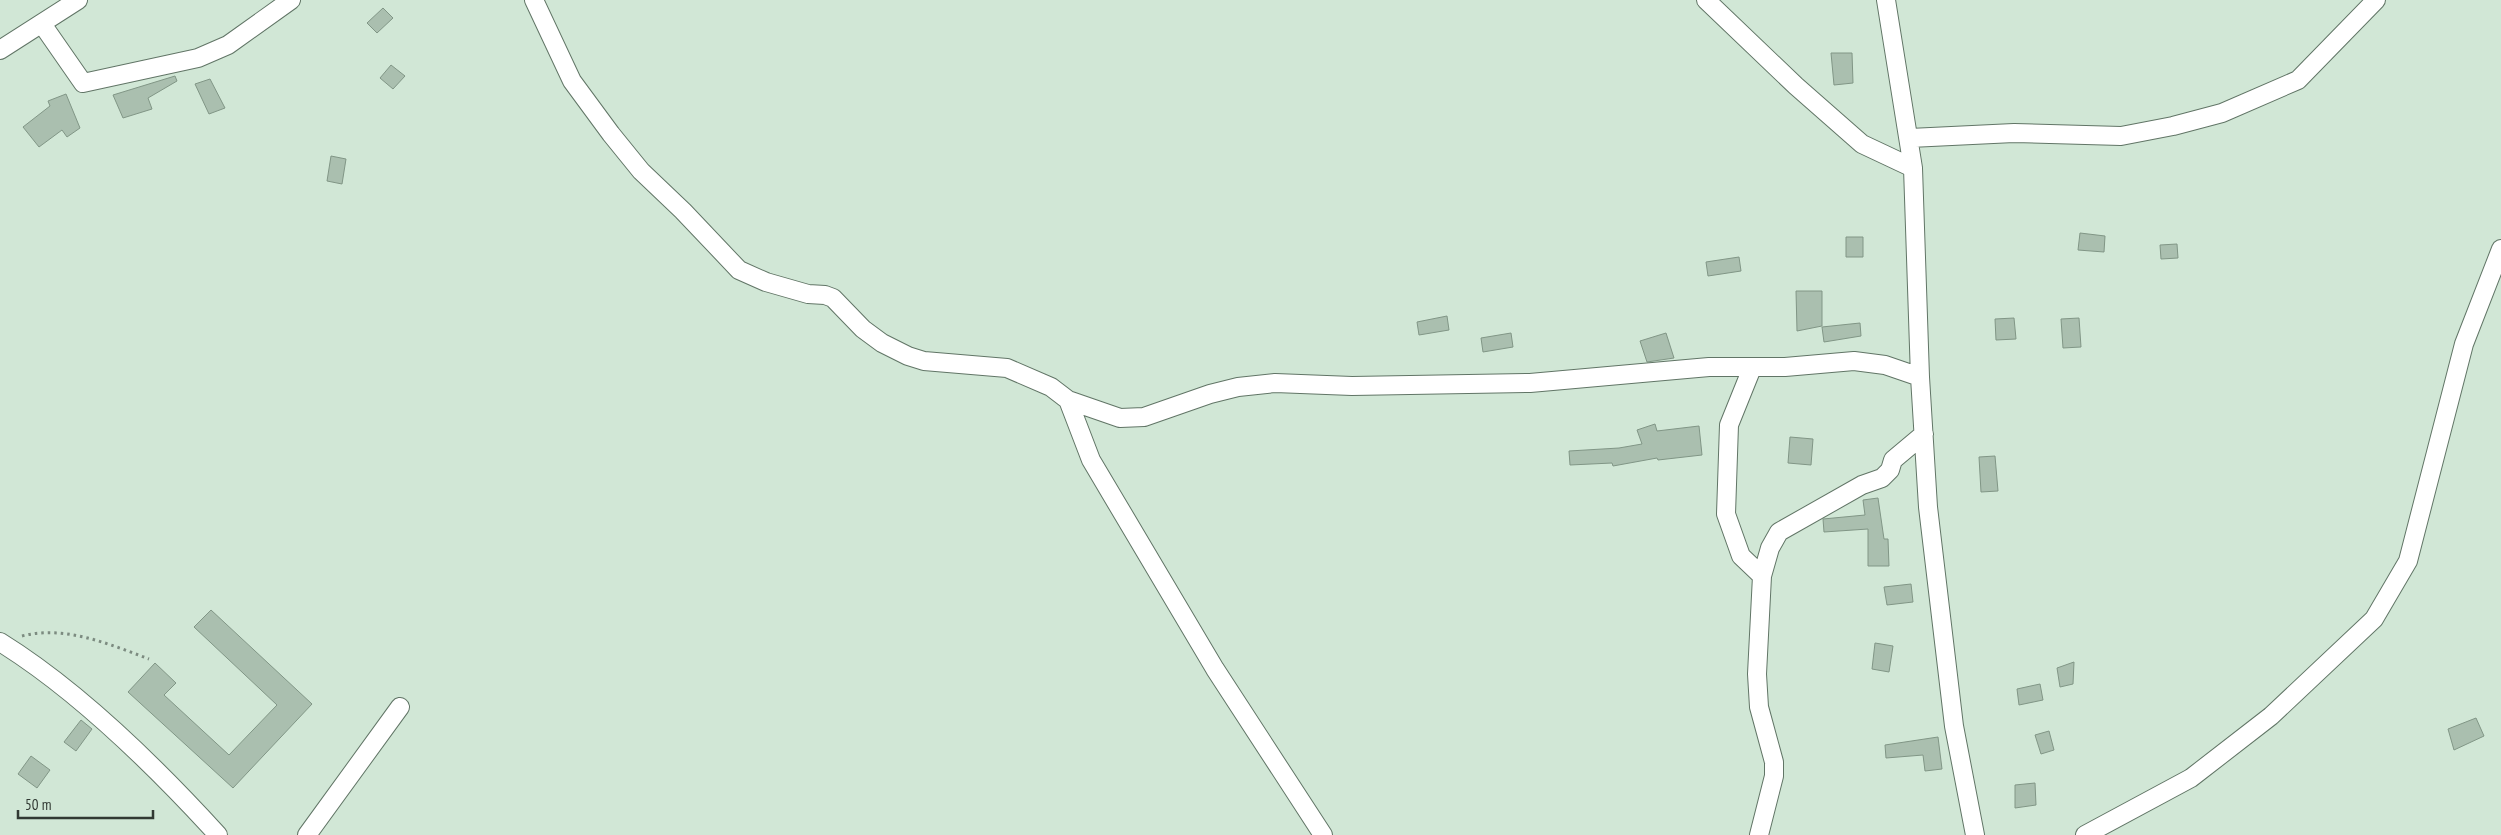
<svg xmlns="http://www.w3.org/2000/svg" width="2501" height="835" font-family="'PT Sans Narrow',sans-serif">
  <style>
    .building { fill: #aabfaf; stroke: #819686 }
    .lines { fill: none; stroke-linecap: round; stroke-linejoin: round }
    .minor-casing { stroke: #617566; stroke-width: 20 }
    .path { stroke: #7c8b80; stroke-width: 3; stroke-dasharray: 2.5 4; stroke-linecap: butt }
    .minor { stroke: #fff; stroke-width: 18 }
  </style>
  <rect width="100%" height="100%" fill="#d1e7d6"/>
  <path class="building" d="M383,8L393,18L377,33L367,23Z
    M1831,53H1852L1853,83L1834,85Z
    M391,65L405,76L393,89L380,78Z
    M175,76L177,81L148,98L152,109L123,118L113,95Z
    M210,79L225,108L209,114L195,84Z
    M66,94L80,128L67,137L62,130L39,147L23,127L50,106L48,101Z
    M331,156L346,159L342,184L327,181Z
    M2080,233L2105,236L2104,252L2078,250Z
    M1846,237H1863V257H1846Z
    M2177,244L2178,258L2161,259L2160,245Z
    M1739,257L1741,271L1708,276L1706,262Z
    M1796,291H1822V326L1797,331Z
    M1447,316L1449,330L1419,335L1417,322Z
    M2014,318L2016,339L1996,340L1995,319Z
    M2079,318L2081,347L2063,348L2061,319Z
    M1860,323L1861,336L1824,342L1822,327Z
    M1511,333L1513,347L1483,352L1481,338Z
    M1666,333L1674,358L1647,362L1640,341Z
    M1655,424L1657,431L1699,426L1702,455L1658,460L1657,458L1613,466L1612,463L1570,465L1569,451L1619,448L1642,444L1637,430Z
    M1790,437L1813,439L1811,465L1788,463Z
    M1995,456L1998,491L1981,492L1979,457Z
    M1878,498L1884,539H1888L1889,566H1868V529L1824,532L1823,519L1865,515L1863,500Z
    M1911,584L1913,602L1887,605L1884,587Z
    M211,610L312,704L233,788L128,692L155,663L176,683L164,695L229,755L277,705L194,627Z
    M1875,643L1893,646L1889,672L1872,669Z
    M2074,662L2073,684L2060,687L2057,668Z
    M2040,684L2043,700L2019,705L2017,689Z
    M2476,718L2484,736L2454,750L2448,729Z
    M81,720L92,729L76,751L64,742Z
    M2049,731L2054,750L2041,754L2035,735Z
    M1938,737L1942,769L1925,771L1923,755L1886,758L1885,745Z
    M31,756L50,770L37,788L18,774Z
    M2035,783L2036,805L2015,808V785Z"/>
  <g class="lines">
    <g class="minor-casing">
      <path id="minor" d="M534,0L572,81L611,134L641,171L683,211L739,270L766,282L808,294L825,295L833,298L863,329L882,343L908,356L924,361L1007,368L1051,387L1068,400L1120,418L1144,417L1210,394L1238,387L1275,383L1352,386L1530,383L1709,367H1785L1854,361L1885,365L1920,377
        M1706,0L1796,86L1862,144L1913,168
        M1886,0L1913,168L1920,377L1928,507L1954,726L1975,835
        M42,24L83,83L198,58L228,45L291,0
        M0,50L78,0
        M1910,138L2014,133L2121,136L2173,126L2222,113L2298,80L2376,0
        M1752,368L1729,425L1726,514L1741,556L1762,576
        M1068,400L1091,460L1215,669L1323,835
        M0,642C79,691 155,766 218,835
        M307,835L400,707
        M1759,835L1774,776V762L1759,707L1757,674L1762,576L1770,548L1779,532L1862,485L1882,478L1890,470L1893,460L1924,434
        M2085,835L2191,778L2271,716L2374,619L2408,561L2464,344L2501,249"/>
    </g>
    <path class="path" d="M22,636C65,625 109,644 149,659"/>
    <use href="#minor" class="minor"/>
  </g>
  <path d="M18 810v8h135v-8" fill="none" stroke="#313933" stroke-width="2.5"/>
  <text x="25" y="810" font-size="15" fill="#313933" stroke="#d1e7d6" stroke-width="4" paint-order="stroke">50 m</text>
</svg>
